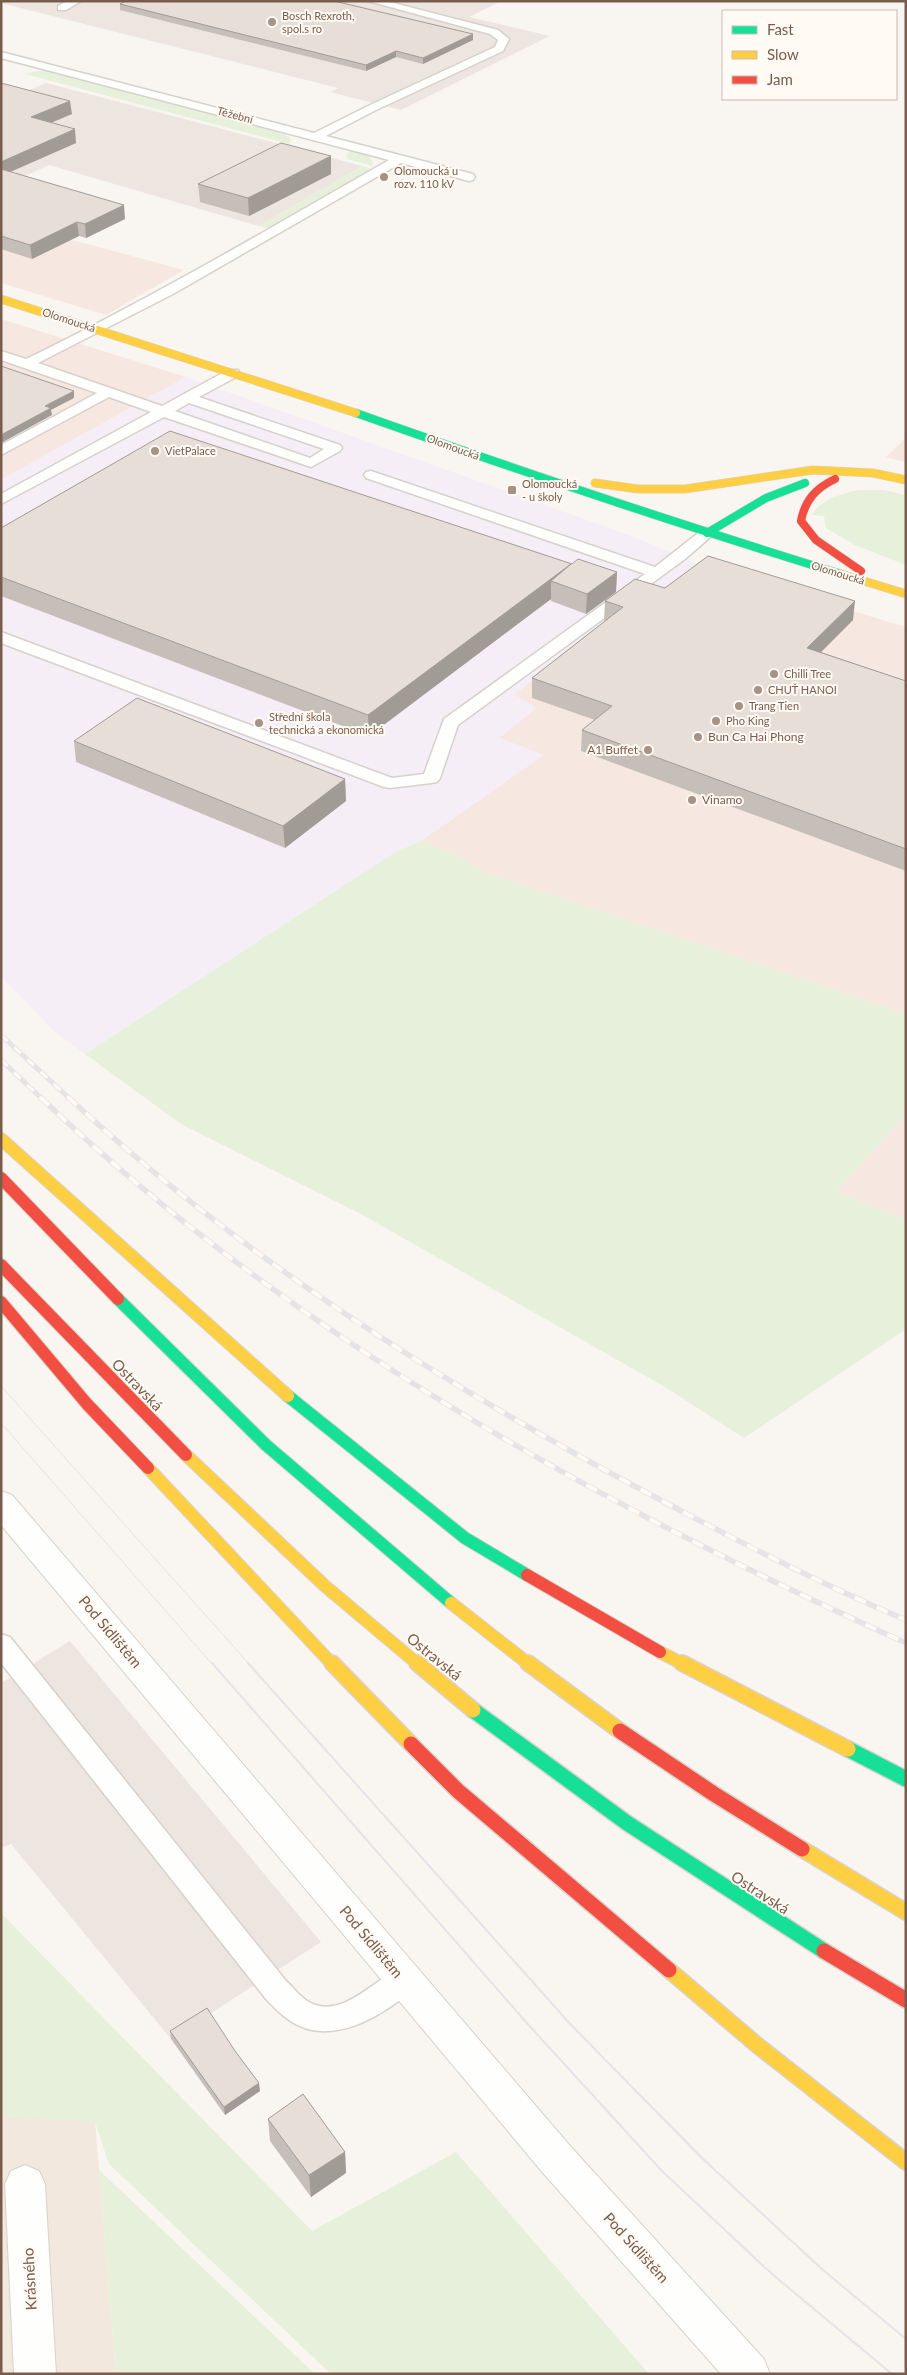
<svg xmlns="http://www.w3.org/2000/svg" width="907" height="2375" font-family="Lato,sans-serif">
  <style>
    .residential { fill: #f2e8de }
    .commercial { fill: #f6e8e1 }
    .industrial { fill: #ede5e0 }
    .education { fill: #f6eef6 }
    .green { fill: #e7f0db }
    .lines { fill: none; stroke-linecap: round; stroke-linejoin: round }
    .lane-casing { stroke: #d7d1cb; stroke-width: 3 }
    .street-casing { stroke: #d7d1cb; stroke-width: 2 }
    .fast-far2-casing { stroke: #d9d2cb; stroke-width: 9 }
    .fast-far1-casing { stroke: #d9d2cb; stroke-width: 14 }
    .fast-casing { stroke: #d9d2cb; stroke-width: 18 }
    .slow-far2-casing { stroke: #d9d2cb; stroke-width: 9 }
    .slow-far1-casing { stroke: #d9d2cb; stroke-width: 14 }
    .slow-casing { stroke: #d9d2cb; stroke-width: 18 }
    .jam-far2-casing { stroke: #d9d2cb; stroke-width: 9 }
    .jam-far1-casing { stroke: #d9d2cb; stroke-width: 14 }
    .jam-casing { stroke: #d9d2cb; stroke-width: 18 }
    .lane { fill: #fefefd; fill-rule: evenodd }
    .street { fill: #fefefd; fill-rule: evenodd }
    .fast-far2 { stroke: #16e098; stroke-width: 8 }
    .fast-far1 { stroke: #16e098; stroke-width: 12 }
    .fast { stroke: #16e098; stroke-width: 15 }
    .slow-far2 { stroke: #ffcf43; stroke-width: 8 }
    .slow-far1 { stroke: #ffcf43; stroke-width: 12 }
    .slow { stroke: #ffcf43; stroke-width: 15 }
    .jam-far2 { stroke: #f24e42; stroke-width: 8 }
    .jam-far1 { stroke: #f24e42; stroke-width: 12 }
    .jam { stroke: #f24e42; stroke-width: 15 }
    .tram-far1 { stroke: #e6e3e7; stroke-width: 1 }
    .tram { stroke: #e6e3e7; stroke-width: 2 }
    .rail-far1-casing { stroke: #e6e3e7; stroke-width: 5 }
    .rail-casing { stroke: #e6e3e7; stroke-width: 5.5 }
    .rail-far1 { stroke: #fffaf3; stroke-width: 3; stroke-dasharray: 9; stroke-linecap: butt }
    .rail { stroke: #fffaf3; stroke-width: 4; stroke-dasharray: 12; stroke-linecap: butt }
    .wall { fill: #c6bfb9 }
    .shaded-wall { fill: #a19b96 }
    .building { fill: #e6ded7; stroke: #a19b96 }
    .poi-dot { fill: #a69286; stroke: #fffaf3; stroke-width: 2 }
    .labels { text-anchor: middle; stroke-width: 4; stroke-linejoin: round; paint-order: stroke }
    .far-poi-label { font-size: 11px; fill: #7a5c4d; stroke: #fffaf3; text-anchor: start }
    .far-street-label { font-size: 11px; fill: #7a5c4d; stroke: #fffaf3 }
    .poi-label { font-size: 12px; fill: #7a5c4d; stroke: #fffaf3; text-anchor: start }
    .near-street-label { font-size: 15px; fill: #7a5c4d; stroke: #fffaf3 }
  </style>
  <rect width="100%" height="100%" fill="#f9f5f0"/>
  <path class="residential" d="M1,2116L95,2121L116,2374H1Z"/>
  <path class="commercial" d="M1,220L65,238L184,270L106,315L1,283Z
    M1,319L186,377L1,480Z
    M906,438V462L886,457Z
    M700,565L739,569L856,612L906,627V1014L481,871L453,854L421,841L543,755L499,738L536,708L513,695L644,598Z
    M906,1115V1220L836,1191Z"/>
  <path class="industrial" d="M1,1H501L469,17L550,36L401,110L330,92L338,88L1,3Z
    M46,83L215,127L362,166L259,226L49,165L1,187V102Z
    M70,1641L321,1942L171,2039L11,1844L1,1848V1683Z"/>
  <path class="education" d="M186,377L629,535L700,565L644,598L514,694L536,708L499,738L544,755L421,841L397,851L85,1054L55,1032L1,977V480Z"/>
  <path class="green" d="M37,71H48L280,132L290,138L291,141L289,144L25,74Z
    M351,151L368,155L373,162V166L348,159L346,156Z
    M362,166L372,169L273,230L259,226Z
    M860,490H884L906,495V565L855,545L826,528L824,516L812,515C821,499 843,493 860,490Z
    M421,841L453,854L481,871L906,1014V1115L836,1191L906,1220V1329L744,1438L665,1387L361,1214L181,1124L85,1054L397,851Z
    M1,1913L312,2231L456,2152L649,2374H331L109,2164L95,2122L1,2116Z
    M99,2170L315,2374H116Z"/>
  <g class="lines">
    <g class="lane-casing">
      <path id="lane" d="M67,1H81L66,10H58V6Z
        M368,1H386L498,30L509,39L503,51L376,110L326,136L473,174L475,177L473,180L469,181L401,163L173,294L38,363L162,406L228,370H238L240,373L238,376L199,397L340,445L342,448L340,451L311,467L164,417L1,504V494L151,412L109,397L1,455V445L97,393L1,360V351L26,359C150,299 269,229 389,160L1,58V52L314,133L368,106L495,47L498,40L490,34ZM189,403L324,449L310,458L175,411Z
        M371,471L655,567L702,530L707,528L715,533L685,559L458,725L440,778L437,782L431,783L390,788L384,787L1,643V632L392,778L424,774L444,719L645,574L366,478L364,475L366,472Z
        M1,1634L10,1637L286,1981C294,1988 300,1997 309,2002C342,2021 376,1977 403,1967L413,1971L417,1980C411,1993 399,2001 387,2009C358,2028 320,2042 289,2020C280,2014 273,2006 266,1999L1,1663Z"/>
    </g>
    <g class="street-casing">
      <path id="street" d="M1,1491L12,1495L571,2147L764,2359L770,2374H721L543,2173L1,1525Z
        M25,2165L39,2171L45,2184L56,2374H14L5,2184L11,2171Z"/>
    </g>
    <g class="fast-far2-casing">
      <path id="fast-far2" d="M356,413C517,470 678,524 841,574
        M707,533L766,498L805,483"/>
    </g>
    <g class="fast-far1-casing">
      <path id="fast-far1" d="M118,1299L266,1445L451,1603
        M288,1396L465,1538L527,1575"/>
    </g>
    <g class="fast-casing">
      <path id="fast" d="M473,1710L627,1823L824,1951
        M848,1749L906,1779"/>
    </g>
    <g class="slow-far2-casing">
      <path id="slow-far2" d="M1,299L356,413
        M595,483L638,489H685L813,470L873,473L906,480
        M841,574L906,594"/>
    </g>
    <g class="slow-far1-casing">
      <path id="slow-far1" d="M1,1139L288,1396
        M186,1455L325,1586L419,1665
        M148,1468L333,1665
        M451,1603L530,1665
        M660,1652L685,1665"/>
    </g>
    <g class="slow-casing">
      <path id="slow" d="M332,1663L411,1744
        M417,1663L473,1710
        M528,1663L620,1731
        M682,1663L848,1749
        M802,1849L906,1912
        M669,1970L757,2045L906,2162"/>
    </g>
    <g class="jam-far2-casing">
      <path id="jam-far2" d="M835,479C816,488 805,500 801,521L816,540L861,571"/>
    </g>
    <g class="jam-far1-casing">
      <path id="jam-far1" d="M1,1178L118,1299
        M1,1265L186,1455
        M1,1302L87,1404L148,1468
        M527,1575L660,1652"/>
    </g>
    <g class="jam-casing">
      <path id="jam" d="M620,1731L714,1794L802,1849
        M411,1744L458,1791L669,1970
        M824,1951L906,2000"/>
    </g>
    <use href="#lane" class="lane"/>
    <use href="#street" class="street"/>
    <use href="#fast-far2" class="fast-far2"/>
    <use href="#fast-far1" class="fast-far1"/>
    <use href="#fast" class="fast"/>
    <use href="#slow-far2" class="slow-far2"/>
    <use href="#slow-far1" class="slow-far1"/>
    <use href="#slow" class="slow"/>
    <use href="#jam-far2" class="jam-far2"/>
    <use href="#jam-far1" class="jam-far1"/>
    <use href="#jam" class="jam"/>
    <path class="tram-far1" d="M1,1386L250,1665
      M1,1423L213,1665"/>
    <path class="tram" d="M212,1663L525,2021L662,2171L772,2274L892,2374
      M248,1663L572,2026L703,2159L823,2270L906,2339"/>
    <g class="rail-far1-casing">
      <path id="rail-far1" d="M1,1035L69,1098
        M1,1060L41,1098"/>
    </g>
    <g class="rail-casing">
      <path id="rail" d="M40,1097C288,1333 595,1503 906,1643
        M68,1097C237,1254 435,1379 638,1488C726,1535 814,1581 906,1620"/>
    </g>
    <use href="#rail-far1" class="rail-far1"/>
    <use href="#rail" class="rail"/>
  </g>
  <path class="wall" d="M120,4L473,40L423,64L396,57L366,71L120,10Z
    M1,83L72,114L51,123L76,143L10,172L125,219L86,238L79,236L32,259L1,249Z
    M331,156V174L249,216L200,202L198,184Z
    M1,528L617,572L616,592L586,614L551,601V599L369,736L1,596Z
    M665,588L853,620L821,652L906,681V871L581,751L582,730L595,720L532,698V678L605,621L604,620L605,601Z
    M74,741L345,779L346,801L285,848L76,762Z
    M170,2031L260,2091L225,2115L171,2039Z
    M268,2119L345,2152L346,2173L311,2197L270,2141Z"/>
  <path class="shaded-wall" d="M473,34V40L423,64V58Z
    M396,51V57L366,71V65Z
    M70,101L72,114L33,130L31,117Z
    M75,129L76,143L1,176V162Z
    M331,156V174L249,216L248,198Z
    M124,205L125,219L86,238L85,224Z
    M77,222L79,236L32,259L30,245Z
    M74,391V398L51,410L52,415L1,443V435L45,406Z
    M571,564L551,581V599L369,736L368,715Z
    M617,572L616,592L586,614L587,594Z
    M855,601L853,620L805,668L807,648Z
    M345,779L346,801L285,848L283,826Z
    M259,2083L260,2091L225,2115L224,2107Z
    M345,2152L346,2173L311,2197L309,2175Z"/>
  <path class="building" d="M126,1H334L473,34L423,58L396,51L366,65L120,4Z
    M1,83L70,101L31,117L75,129L1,162Z
    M281,143L331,156L248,198L198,184Z
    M1,169L124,205L85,224L77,222L30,245L1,236Z
    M1,366L74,391L45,406L51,408L1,435Z
    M170,431L572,564L578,559L617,572L587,594L551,581L571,564L368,715L1,577V528Z
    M708,556L855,601L807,648L906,681V849L582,730L612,706L532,678L623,607L605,601L635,579L665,588Z
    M137,698L345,779L283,826L74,741Z
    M207,2008L235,2051L259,2083L224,2107L170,2031Z
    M303,2094L345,2152L309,2175L268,2119Z"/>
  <g class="poi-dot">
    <circle cx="272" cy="22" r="5"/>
    <circle cx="384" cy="177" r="5"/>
    <circle cx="155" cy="451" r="5"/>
    <rect x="507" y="485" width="10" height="10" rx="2.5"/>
    <circle cx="774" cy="674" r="5"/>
    <circle cx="758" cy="690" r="5"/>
    <circle cx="739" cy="706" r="5"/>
    <circle cx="716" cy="721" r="5"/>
    <circle cx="259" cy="723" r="5"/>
    <circle cx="698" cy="737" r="5"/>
    <circle cx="648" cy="750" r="5"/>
    <circle cx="692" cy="800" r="5"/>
  </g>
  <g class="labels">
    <g class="far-poi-label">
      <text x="282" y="20">Bosch Rexroth,<tspan x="282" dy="13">spol.s ro</tspan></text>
      <text x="394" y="175">Olomoucká u<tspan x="394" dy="13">rozv. 110 kV</tspan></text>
      <text x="165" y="455">VietPalace</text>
      <text x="522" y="488">Olomoucká<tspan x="522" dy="13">- u školy</tspan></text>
      <text x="784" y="678">Chilli Tree</text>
      <text x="768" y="694">CHUŤ HANOI</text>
      <text x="749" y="710">Trang Tien</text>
      <text x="269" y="721">Střední škola<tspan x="269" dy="13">technická a ekonomická</tspan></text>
      <text x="726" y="725">Pho King</text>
    </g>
    <g class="far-street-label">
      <text transform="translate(235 115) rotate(15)" y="4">Těžební</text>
      <text transform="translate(69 320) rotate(18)" y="4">Olomoucká</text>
      <text transform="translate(453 447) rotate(20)" y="4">Olomoucká</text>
      <text transform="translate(838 573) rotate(17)" y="4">Olomoucká</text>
    </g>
    <g class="poi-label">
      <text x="708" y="741">Bun Ca Hai Phong</text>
      <text x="638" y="754" text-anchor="end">A1 Buffet</text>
      <text x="702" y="804">Vinamo</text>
    </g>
    <g class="near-street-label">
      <text transform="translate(137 1385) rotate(46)" y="5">Ostravská</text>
      <text transform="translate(110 1632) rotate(50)" y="5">Pod Sídlištěm</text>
      <text transform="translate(434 1657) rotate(39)" y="5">Ostravská</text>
      <text transform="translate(760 1893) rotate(33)" y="5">Ostravská</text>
      <text transform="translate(371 1942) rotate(50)" y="5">Pod Sídlištěm</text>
      <text transform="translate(636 2248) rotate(48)" y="5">Pod Sídlištěm</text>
      <text transform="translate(30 2279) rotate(-93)" y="5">Krásného</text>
    </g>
  </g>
  <rect width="907" height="2375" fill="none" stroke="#7a5c4d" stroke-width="5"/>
  <rect x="722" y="10" width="175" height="90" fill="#fffaf3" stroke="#cabbb1"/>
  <rect x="732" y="26" width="25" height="8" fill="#16e098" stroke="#cabbb1"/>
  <text x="767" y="35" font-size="15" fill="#7a5c4d">Fast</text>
  <rect x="732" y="51" width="25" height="8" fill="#ffcf43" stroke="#cabbb1"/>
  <text x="767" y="60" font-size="15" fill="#7a5c4d">Slow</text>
  <rect x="732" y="76" width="25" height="8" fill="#f24e42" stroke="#cabbb1"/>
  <text x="767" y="85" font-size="15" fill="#7a5c4d">Jam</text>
</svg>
